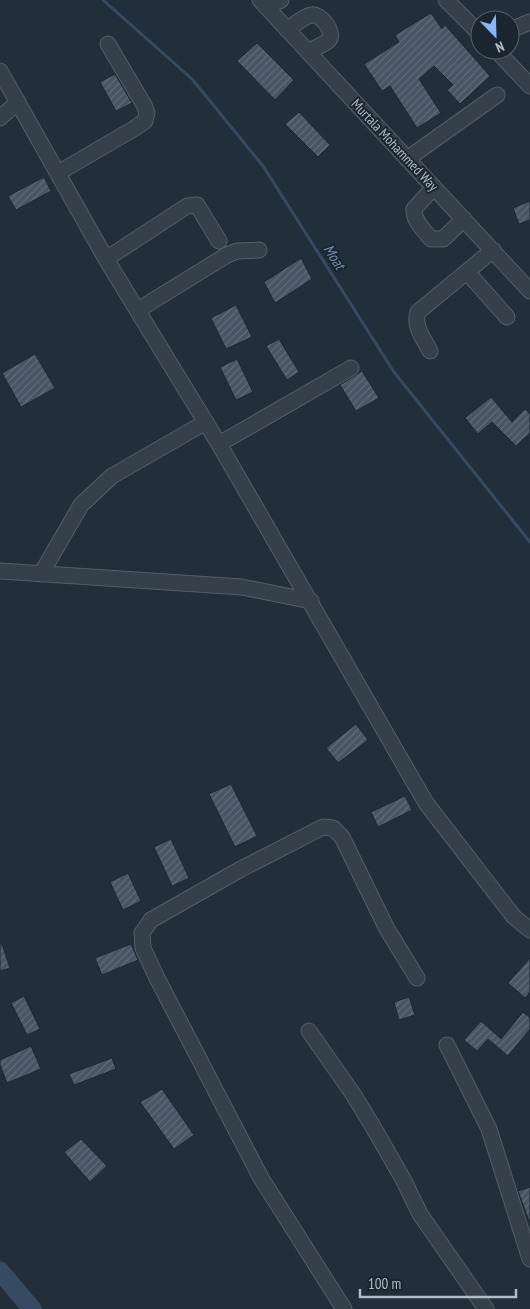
<svg xmlns="http://www.w3.org/2000/svg" width="530" height="1309" font-family="'PT Sans Narrow',sans-serif">
  <style>
    .lines { fill: none; stroke-linecap: round; stroke-linejoin: round }
    .stream { stroke: #364b61; stroke-width: 3 }
    .river { stroke: #364b61; stroke-width: 19 }
    .building { fill: url(#building-hatch); stroke: #1d2731 }
    .minor-casing { stroke: #545e68; stroke-width: 17 }
    .minor { stroke: #36404a; stroke-width: 15 }
    .labels { text-anchor: middle; stroke-width: 4; stroke-linejoin: round; paint-order: stroke }
    .street-label { font-size: 14px; fill: #b1bbc6; stroke: #1b252f }
    .water-label { font-size: 15px; font-style: italic; fill: #728daa; stroke: #1b252f }
  </style>
  <defs>
    <pattern id="building-hatch" width="6" height="6" patternUnits="userSpaceOnUse" patternTransform="scale(1.25)"><rect width="6" height="6" fill="#495563"/><path d="M-1 1l2-2M0 6l6-6M5 7l2-2" fill="none" stroke="#616c78"/></pattern>
  </defs>
  <rect width="100%" height="100%" fill="#222e3a"/>
  <g class="lines">
    <path class="stream" d="M103,0L192,79L263,166L394,372L530,542"/>
    <path class="river" d="M0,1271L32,1309"/>
  </g>
  <path class="building" d="M431,13L442,29L445,25L490,76L460,104L447,90L453,85L434,66L419,79L441,113L417,128L390,86L382,91L364,64L399,42L395,35Z
    M257,43L294,80L275,100L237,61Z
    M115,74L132,103L116,111L100,82Z
    M299,112L330,145L318,157L285,124Z
    M44,177L51,191L16,210L8,196Z
    M530,201V220L519,224L513,208Z
    M301,258L312,279L275,303L264,282Z
    M236,305L252,337L226,349L211,318Z
    M279,339L299,372L287,380L266,346Z
    M35,354L55,388L21,407L2,373Z
    M237,359L253,392L236,400L220,367Z
    M362,371L379,398L356,411L340,385Z
    M491,397L512,422L525,409L530,414V433L516,446L492,422L478,434L465,418Z
    M356,724L368,740L338,763L326,748Z
    M231,784L257,836L235,847L209,794Z
    M405,796L412,810L378,827L371,812Z
    M171,839L189,878L172,886L154,847Z
    M128,873L141,901L123,910L110,882Z
    M0,944H2L10,968L0,971Z
    M131,944L138,960L102,975L95,958Z
    M530,958V992L525,998L508,983Z
    M24,996L40,1029L27,1035L11,1003Z
    M409,997L415,1015L399,1020L394,1002Z
    M523,1012L530,1018V1029L508,1056L488,1039L477,1051L464,1040L481,1021L501,1039Z
    M31,1046L41,1069L7,1083L0,1065V1060Z
    M112,1058L116,1069L74,1085L69,1074Z
    M162,1089L194,1135L174,1149L140,1102Z
    M81,1139L107,1166L90,1182L64,1152Z
    M530,1187V1221H529L518,1191Z"/>
  <g class="lines">
    <g class="minor-casing">
      <path id="minor" d="M260,0L530,291
        M446,0L480,34
        M266,7L281,0
        M287,30C294,25 303,17 311,15C321,13 335,32 329,40C324,45 314,48 308,52
        M510,30L530,22
        M496,50L530,86
        M0,71L106,259L219,444L426,803L514,917L530,930
        M0,118L18,102
        M407,159L497,95
        M58,173L135,128L145,121L147,113L144,105L108,44
        M434,187L414,209C413,221 425,231 431,239H443L464,219
        M106,259L187,206L197,205L219,241
        M467,272L507,317
        M138,310L227,255L237,251L259,250
        M430,351C424,339 413,326 418,312L493,250
        M219,444L351,368
        M0,571L242,587L311,601
        M41,574L81,505L112,476L206,422
        M309,1031L353,1094L372,1125L403,1179L420,1214L486,1309
        M447,1045L489,1129L530,1259
        M344,1309L261,1178L157,978L143,948L142,933L151,920L241,869L323,827L333,828L342,837L387,929L417,978"/>
    </g>
    <use href="#minor" class="minor"/>
  </g>
  <g class="labels">
    <g class="street-label">
      <text transform="translate(395 145) rotate(47)" y="5">Murtala Mohammed Way</text>
    </g>
    <g class="water-label">
      <text transform="translate(334 257) rotate(57)" y="5">Moat</text>
    </g>
  </g>
  <g transform="translate(495 35) rotate(157)"><circle r="24" fill="#1b252f" stroke="#57616b"/>
  <path d="M0-4L9 19L0 12L-9 19Z" fill="#87b8f5"/>
  <text y="-8" font-size="14" font-weight="bold" text-anchor="middle" fill="#b1bbc6">N</text>
  </g>
  <path d="M360 1289v8h156v-8" fill="none" stroke="#b1bbc6" stroke-width="2.5"/>
  <text x="368" y="1289" font-size="15" fill="#b1bbc6" stroke="#1b252f" stroke-width="4" paint-order="stroke">100 m</text>
</svg>
